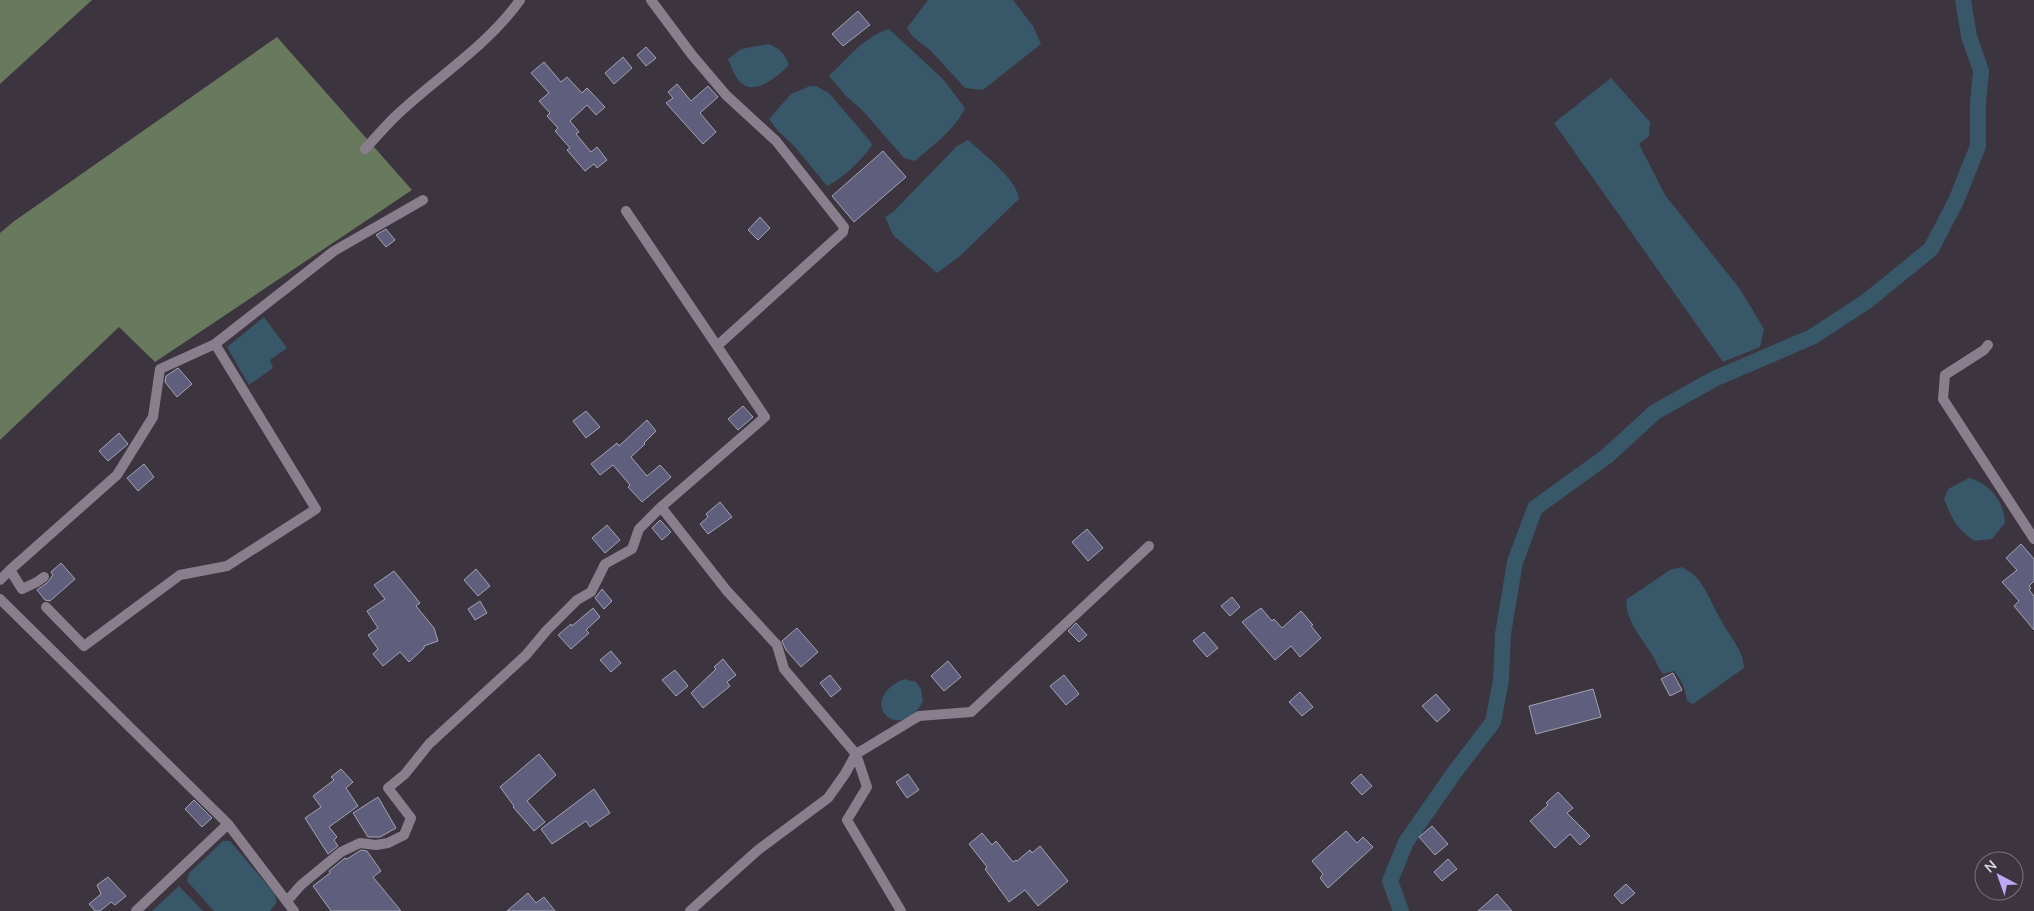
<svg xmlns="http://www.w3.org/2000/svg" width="2034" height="911" font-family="Mulish,sans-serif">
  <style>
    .forest { fill: #68795e }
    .water { fill: #385768 }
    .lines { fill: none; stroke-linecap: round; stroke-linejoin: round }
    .canal { stroke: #385768; stroke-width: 16 }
    .building { fill: #5f5e7c; stroke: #a3a3b3 }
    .minor { stroke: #897f8c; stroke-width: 10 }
  </style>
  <rect width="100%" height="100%" fill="#3c343f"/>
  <path class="forest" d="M0,0H92L0,84Z
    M277,37L412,190L155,362L119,327L0,440V233L13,222Z"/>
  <path class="water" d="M928,0H1013L1033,26L1041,44L983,90L965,88L930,50L913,37L907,28Z
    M889,29L943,79L965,108C955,130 932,146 915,161L904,158L863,111L846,96L829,76C847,59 865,36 889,29Z
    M768,44C780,48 785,54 789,65C778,76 754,98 739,81C734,75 731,66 728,59L741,49Z
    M1611,78L1650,122L1649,136L1639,144L1665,195L1740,289L1764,329L1760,347L1723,362L1554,123Z
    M810,86H816L829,93L870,141L872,145C863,159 842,179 827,186L795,147L778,131L769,119L791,94Z
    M968,140C983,154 1017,179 1019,199L960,256L937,273L893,235L885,217L893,212L957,146Z
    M264,317L287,348L270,360L273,368L249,385L227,347Z
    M1969,478C1990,483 2004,502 2005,523L1992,539L1974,541C1956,528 1952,519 1944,499L1948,489Z
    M1681,567C1687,570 1692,573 1697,578C1708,591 1713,607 1722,622C1730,636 1744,652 1744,668L1693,704L1687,701C1686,691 1681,678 1674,671L1663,674C1658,668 1656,660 1651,653C1642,639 1623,616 1627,599L1670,570Z
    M904,679L916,682L921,689L923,701C899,747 854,700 904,679Z
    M223,841H230L274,893L277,902L270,911H214L187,881L189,873Z
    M179,886L203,911H152Z"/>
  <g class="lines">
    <path class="canal" d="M1401,911L1390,881L1406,842L1454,773L1493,722L1501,680L1503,634L1515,562L1535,508L1607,456L1655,412L1714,379L1812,337L1867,301L1931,249L1956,201L1978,146V102L1981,71L1969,36L1963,0"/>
  </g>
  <path class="building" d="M858,11L870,25L843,46L832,34Z
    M646,47L656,58L646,66L637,55Z
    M623,57L632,68L614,84L605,73Z
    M544,62L561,82L567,77L582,93L587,88L605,107L596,115L587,105L570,121L579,132L576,134L591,152L597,147L607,160L597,168L594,164L585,171L567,150L570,148L555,131L558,128L547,116L550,113L539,101L549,93L531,73Z
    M677,84L691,101L708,86L718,97L700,113L716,132L703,144L666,103L673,98L668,92Z
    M883,151L906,177L854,222L832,196Z
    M760,217L770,228L758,240L748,230Z
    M386,229L395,240L386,247L376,235Z
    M178,368L192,384L177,397L165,382L166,376Z
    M743,406L753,417L738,430L728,419Z
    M586,411L600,427L586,438L573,421Z
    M647,420L656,431L644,443L645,444L631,457L647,476L660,465L671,477L642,502L628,487L630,485L613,465L600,475L591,464L617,443L619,446Z
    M119,433L128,444L108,461L99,451Z
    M144,464L154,477L138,491L127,478Z
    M720,502L732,517L708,534L700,524L708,517L706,514Z
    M660,520L671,532L662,540L652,528Z
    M607,525L620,540L605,553L592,538Z
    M1087,529L1103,548L1088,561L1072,542Z
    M2021,544L2034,559V581L2029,586L2031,588L2029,590L2034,596V630L2014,606L2019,601L2002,582L2017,570L2006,558Z
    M61,563L75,579L50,601L45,600L37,590L48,582L53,575L51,572Z
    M476,569L490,586L478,596L464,580Z
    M394,571L420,603L416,606L434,628L438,641L424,646V648L409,662L400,652L383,666L373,654L378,649L368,635L378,628L367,611L385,599L374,585Z
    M602,589L612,601L604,609L595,598Z
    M1232,597L1240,607L1230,616L1221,606Z
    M480,601L487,613L475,620L468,609Z
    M593,608L600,617L586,630L589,633L571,649L558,635L571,624L572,626Z
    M1261,608L1272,621L1274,619L1282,628L1301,611L1313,625L1311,626L1321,638L1300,657L1291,646L1275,660L1242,622Z
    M1076,623L1087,635L1079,642L1068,631Z
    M797,628L818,652L801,667L786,650L782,641Z
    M1204,632L1218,648L1207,657L1193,641Z
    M611,651L621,663L611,672L600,660Z
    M723,659L736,675L727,682L730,686L703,708L691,693L716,669L714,667Z
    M948,661L961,677L944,691L931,676Z
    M675,670L688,686L676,696L662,680Z
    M1673,673L1682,690L1670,696L1661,679Z
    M830,675L841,689L831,697L820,683Z
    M1064,675L1079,694L1066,705L1050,686Z
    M1593,689L1601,717L1536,734L1529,706Z
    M1300,692L1313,707L1302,716L1289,702Z
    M1436,694L1450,710L1437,722L1422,706Z
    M539,754L556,775L527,801L545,822L534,831L513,807L514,806L500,787Z
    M341,769L353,782L346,788L358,806L329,827L337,837L334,840L338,846L328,854L305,818L321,807L313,796L334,780L331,777Z
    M908,774L919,790L907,798L896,782Z
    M1361,774L1372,786L1362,795L1351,783Z
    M594,789L610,813L590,827L586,821L552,844L541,829Z
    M1558,792L1573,808L1567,813L1590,836L1580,845L1570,834L1555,848L1530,821L1548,805L1546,803Z
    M378,797L396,828L380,837H368L353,813Z
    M194,800L212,818L202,827L185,809Z
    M1432,826L1448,844L1435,855L1419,837Z
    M1346,831L1357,843L1363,837L1373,847L1328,888L1320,878L1323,874L1312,861Z
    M982,833L992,845L996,841L1013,862L1016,860L1017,861L1030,850L1032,853L1040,846L1068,881L1038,906L1025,890L1009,902L985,869L987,867L969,844Z
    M361,850L367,851L381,871L373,877L401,911H331L313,886L330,873L329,871L345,858L347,859Z
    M1448,859L1457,869L1442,881L1434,872Z
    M108,877L126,896L115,905L111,902L100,911H95L89,904L101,894L97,885Z
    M1626,884L1635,893L1622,904L1614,895Z
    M528,893L536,903L544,897L555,911H507Z
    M1497,894L1512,911H1478Z"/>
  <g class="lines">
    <path class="minor" d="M651,0L692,55L726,95L776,141L844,227L843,232L717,346L765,417L661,507L727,591L777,645L784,669L856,754L867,787L847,820L901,911
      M365,149C376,137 387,124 399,113C440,75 488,45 520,0
      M626,211L717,346
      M1988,345L1984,350L1945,375L1943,399L2034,539
      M10,570L117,475L153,417L160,369L215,344L334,251L423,200
      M0,580L10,570L22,589L37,582L44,577
      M0,599L228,824L294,911
      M46,607L84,646L180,575L227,566L316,509L215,344
      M287,901L301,885L341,852L360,843L376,845L388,843L404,835L411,818L388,788L405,774L429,744L526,655L547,630L577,600L591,592L605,564L632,549L639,529L661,507
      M136,911L228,824
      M690,911L758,850L828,798L845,774L856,754L919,716L971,712L1149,546"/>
  </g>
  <g transform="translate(1999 876) rotate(319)"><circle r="24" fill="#3c343f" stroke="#7c757e"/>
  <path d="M0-4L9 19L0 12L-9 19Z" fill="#bfa9f4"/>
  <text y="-8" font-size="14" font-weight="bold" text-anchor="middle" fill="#dbd6dd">N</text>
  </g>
</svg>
